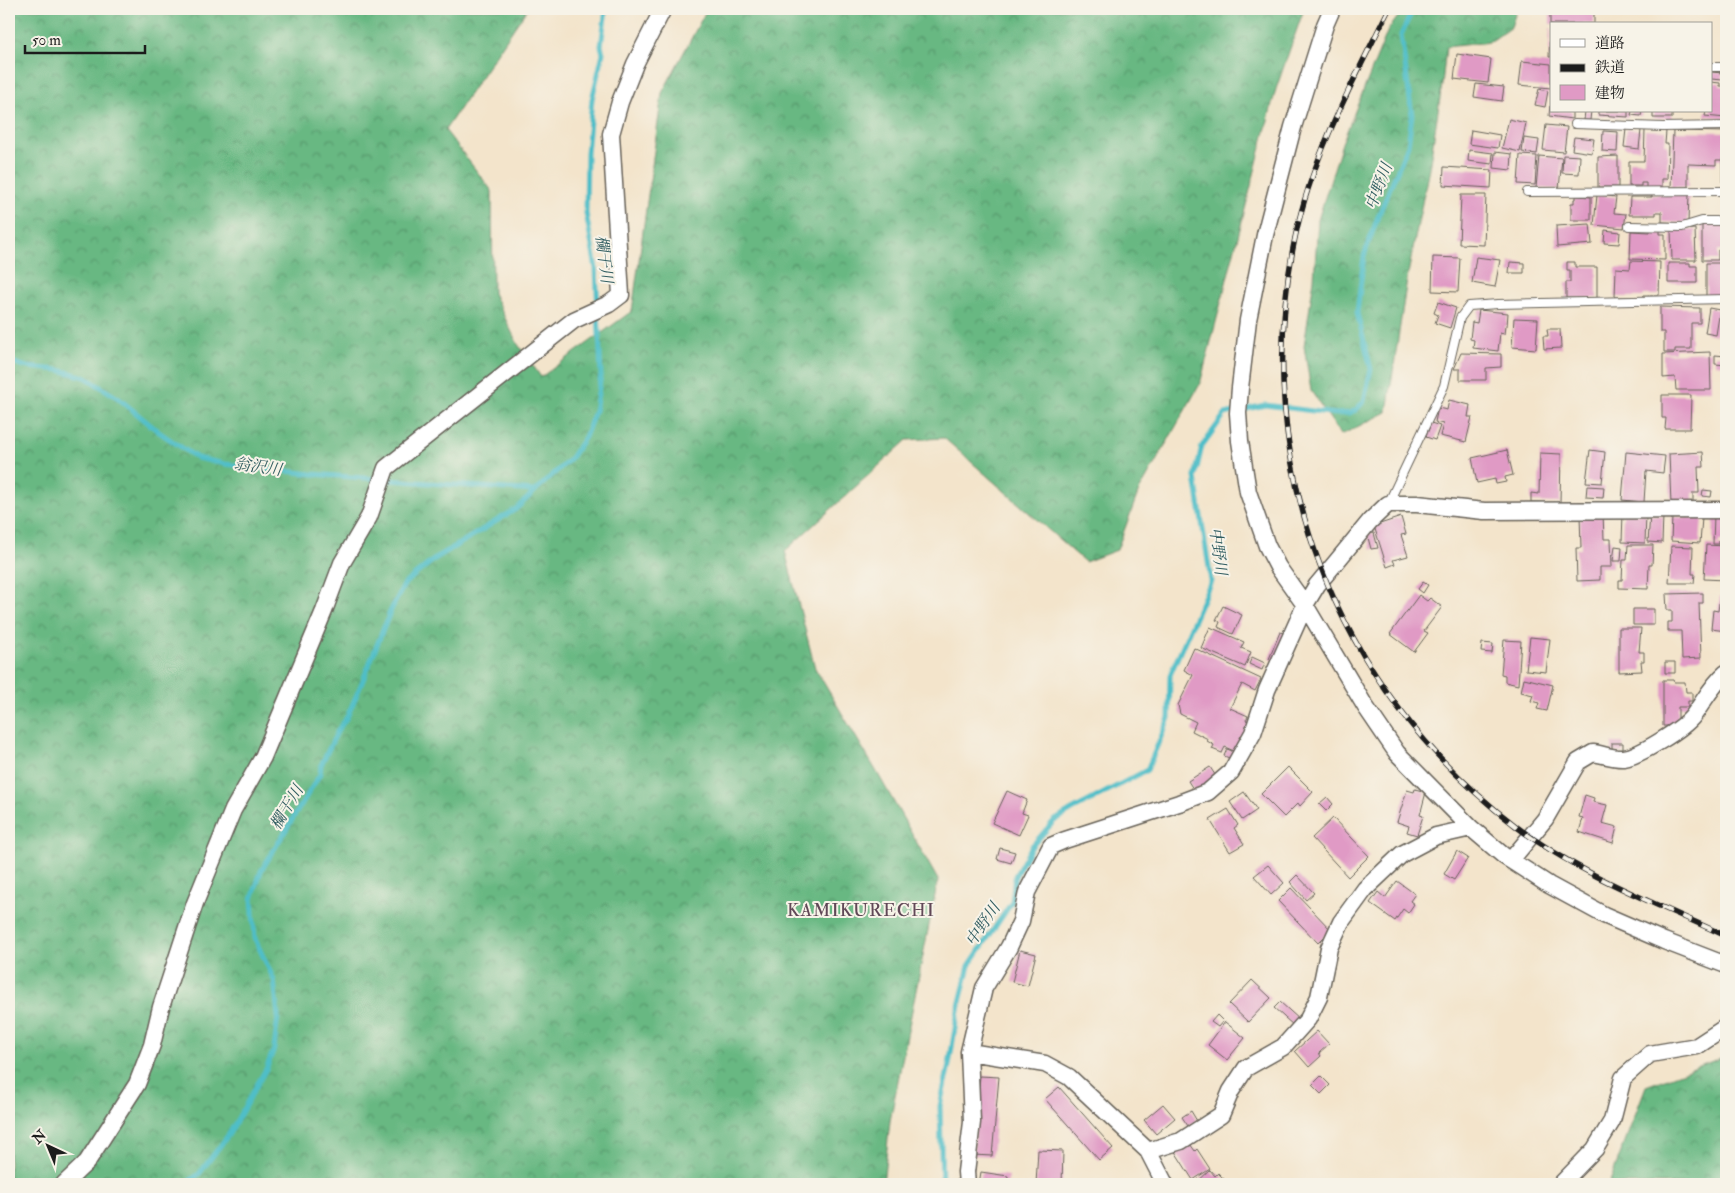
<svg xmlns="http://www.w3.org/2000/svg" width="1735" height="1193" font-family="'IM FELL Double Pica','Noto Serif JP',serif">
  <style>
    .forest { fill: url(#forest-crowns); stroke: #426a4f }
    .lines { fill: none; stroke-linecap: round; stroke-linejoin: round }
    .stream { stroke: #50bec8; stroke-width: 5 }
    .building { fill: #e09ac5 }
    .lane-casing { stroke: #676259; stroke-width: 10 }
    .street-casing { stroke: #676259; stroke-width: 19 }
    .lane { stroke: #fff; stroke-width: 8 }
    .street { stroke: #fff; stroke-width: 16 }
    .rail-casing { stroke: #1c1c1c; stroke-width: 5.5 }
    .rail { stroke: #f7f3e8; stroke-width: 4; stroke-dasharray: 11; stroke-linecap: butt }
    .labels { text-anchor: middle; stroke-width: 4; stroke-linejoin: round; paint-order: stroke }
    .water-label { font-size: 16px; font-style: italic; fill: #315d61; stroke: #f7f3e8 }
    .quarter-label { font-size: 18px; letter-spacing: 1px; fill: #614857; stroke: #f7f3e8 }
  </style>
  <defs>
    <pattern id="forest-crowns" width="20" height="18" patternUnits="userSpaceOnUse" patternTransform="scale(1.25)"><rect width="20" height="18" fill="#68b882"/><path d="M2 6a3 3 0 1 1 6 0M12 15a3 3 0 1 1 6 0" fill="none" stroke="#55956a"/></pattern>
  </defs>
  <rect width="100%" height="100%" fill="#f7f3e8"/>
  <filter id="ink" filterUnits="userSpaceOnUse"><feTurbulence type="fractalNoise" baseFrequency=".02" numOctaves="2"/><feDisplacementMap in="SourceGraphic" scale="10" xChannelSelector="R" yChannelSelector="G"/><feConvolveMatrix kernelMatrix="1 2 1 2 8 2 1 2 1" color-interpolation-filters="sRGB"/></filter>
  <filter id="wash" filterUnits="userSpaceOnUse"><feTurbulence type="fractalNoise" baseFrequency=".0096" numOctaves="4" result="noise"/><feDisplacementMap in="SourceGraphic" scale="20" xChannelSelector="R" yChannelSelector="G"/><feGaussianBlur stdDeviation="1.12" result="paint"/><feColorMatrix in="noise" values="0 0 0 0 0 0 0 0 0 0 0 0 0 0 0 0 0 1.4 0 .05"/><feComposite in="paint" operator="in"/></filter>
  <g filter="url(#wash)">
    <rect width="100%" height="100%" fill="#f3e4cb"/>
    <path class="forest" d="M9,9H527L445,130L492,191L493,293L517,343L541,377L632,311L662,93L707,9H1304L1276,89L1200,384L1138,493L1117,550L1085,562L944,438L907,440L785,551L815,668L878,774L938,880L890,1121L883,1184H9Z
      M1404,9H1517L1511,27L1490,42L1446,47L1442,85L1430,163L1407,279L1387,412L1341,435L1311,391L1304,346L1314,279L1318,220L1342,143L1388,30Z
      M1726,1056V1184H1609L1646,1086Z"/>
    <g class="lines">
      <path class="stream" d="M9,361L27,367L59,370L85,377L118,398L159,432L197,458L225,464L312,474L535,491
        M535,491L570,459L585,437L595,411L601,375L596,269L586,213L587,153L592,99L603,53L601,46L606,9
        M185,1184L199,1174L229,1134L266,1069L274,1049L278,1016L274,980L255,939L252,899L261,871L320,774L321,765L338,730L347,717L363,680L390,612L405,583L436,558L516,509L535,491
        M942,1184L940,1106L949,1065L958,1010L969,966L1012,902L1015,876L1032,846L1054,821L1072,810L1147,770L1169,718L1170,675L1211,581L1195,477L1202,446L1225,414L1265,405L1337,414L1349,413L1356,410L1364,401L1371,369L1357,313L1364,256L1377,219L1408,145L1412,115L1401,35L1413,9"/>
    </g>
    <g id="blocks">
      <path class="building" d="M1550,10L1594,12V24H1550Z
        M1550,28H1551V57H1549Z
        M1457,54L1491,59L1488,83L1454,79Z
        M1522,61L1551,64V88L1519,85Z
        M1711,72L1723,73V80L1711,79Z
        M1711,82L1720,83V86H1726V118L1705,116L1706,111H1711Z
        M1476,84L1504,87L1502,101L1474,97Z
        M1539,89L1548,91L1545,107L1535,105Z
        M1550,106L1551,111H1572V119L1549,116Z
        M1585,111H1591L1590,120H1584Z
        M1598,111H1628V117L1598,115Z
        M1632,111H1642L1641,116L1631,115Z
        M1653,111H1672V118H1653Z
        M1509,119L1526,123L1520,152L1502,148Z
        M1546,125L1567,127L1564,152L1543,150Z
        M1626,129L1641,130L1639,149L1624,147Z
        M1471,130L1500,135L1498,148L1469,144Z
        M1645,130L1666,131L1665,144H1668L1667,179H1662V188H1646V183H1641V186H1629V161H1644Z
        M1603,131L1618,132L1617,152L1602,151Z
        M1673,131L1726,132V182H1722V160H1716V165L1688,164V187H1671Z
        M1574,137L1594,139L1592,153L1572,150Z
        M1524,138L1539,140L1537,154L1522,152Z
        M1469,150L1493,153L1492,164L1468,161Z
        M1495,152L1512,154L1511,170L1494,168Z
        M1520,155L1537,156L1535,185L1518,184Z
        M1563,155L1580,156L1579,174L1562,173Z
        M1539,156L1562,158L1559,189L1536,188Z
        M1618,156V187H1598V157Z
        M1444,167L1492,170L1491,188L1443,185Z
        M1652,194H1689L1688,223L1662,222V212H1656V215H1629L1630,197H1652Z
        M1461,195H1486L1484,245L1459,244Z
        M1597,195L1616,197L1614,213L1626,214L1624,228L1594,225Z
        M1576,196L1591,197V220H1571V203H1574V199H1576Z
        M1702,223L1726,224V250H1718V260H1702Z
        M1590,224L1592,244L1557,247L1556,226Z
        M1650,229H1660V234H1665V260L1630,259L1631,231L1650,232Z
        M1695,229L1696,260H1672L1671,230Z
        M1605,230L1620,232L1619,244L1604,243Z
        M1433,257L1460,258L1458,292L1432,291Z
        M1476,257L1500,260L1495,287L1472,283Z
        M1631,261L1660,262L1659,295H1644L1643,297H1615L1616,268L1630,269Z
        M1510,262L1524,263V273H1509Z
        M1567,262H1575V267H1597V298H1566V282H1570V270H1567Z
        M1668,263H1690V266H1697V283H1668Z
        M1706,263H1726V298H1706Z
        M1438,302L1456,308L1450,328L1435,323L1438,315L1434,313Z
        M1660,307L1700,308V323H1691V349H1675V352H1664V332H1660Z
        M1709,308L1720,310L1716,335L1705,333Z
        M1479,310L1508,313L1507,326H1505L1504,334L1500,333L1498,351L1473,348L1474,340L1470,339L1472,322L1477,323Z
        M1722,310H1726V352H1722Z
        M1514,318L1538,319L1536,349L1512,347Z
        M1547,329H1560L1561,348L1544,349L1543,336H1548Z
        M1710,352L1711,390H1676L1675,377L1663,378V354Z
        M1461,353L1501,354V367L1486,368V380H1460V369H1454Z
        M1715,355L1726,356V365L1715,364Z
        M1662,395H1691L1690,429H1665L1666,418H1662Z
        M1449,400L1470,405L1468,417H1472L1466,442L1440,436L1443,424L1435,422L1438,408L1447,410Z
        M1431,423L1440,426L1435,440L1426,437Z
        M1507,450L1513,475L1505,477L1506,482L1496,484L1495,479L1477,483L1472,458Z
        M1590,450L1605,452L1602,483L1586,482Z
        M1626,452L1665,456L1663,473L1646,471L1644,502L1622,500Z
        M1703,452L1704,467H1698L1699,493H1693V503L1671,504L1669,454Z
        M1540,453L1561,454L1560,503L1531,502V493L1539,494Z
        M1587,486L1604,487L1603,498L1586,497Z
        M1703,490L1712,491L1711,497L1702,496Z
        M1623,513L1646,514L1645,543L1622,542Z
        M1603,514L1604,539H1611L1612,567H1600V580L1577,581L1576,548H1581L1580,515Z
        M1650,515L1663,516L1662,543L1648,542Z
        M1714,515L1726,516V541H1719V544H1713Z
        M1401,517L1406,534L1401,535L1408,556L1393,560L1395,564L1387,567L1374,526Z
        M1672,517L1702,518L1700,543L1671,541Z
        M1374,533L1378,548L1371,549L1367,534Z
        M1628,545H1653L1652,565H1649L1648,589L1619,588V580H1622L1623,560H1627Z
        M1706,545L1726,546V580L1704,579Z
        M1615,546L1622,547L1621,561H1613Z
        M1671,546L1693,547L1692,574H1695L1694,583H1669Z
        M1423,582L1428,585L1423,593L1418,589Z
        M1703,593V603H1699L1701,658L1682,659L1681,631H1668V622H1672V610H1667L1666,594Z
        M1419,595L1427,601L1430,598L1442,607L1424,631L1428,633L1414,652L1390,634Z
        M1720,596L1726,597V631L1711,629L1713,610L1718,611Z
        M1223,606L1242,615L1233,634L1218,627L1220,622L1216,620Z
        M1633,609H1654V625H1633Z
        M1210,627L1244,642L1241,648L1251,652L1245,667L1201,648Z
        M1619,628H1641L1639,652H1644V661H1641L1642,671L1619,672Z
        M1280,632L1287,634L1276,661L1269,659Z
        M1530,637L1550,639L1546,672L1526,670Z
        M1504,640L1521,641L1518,685L1505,682V675L1501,674Z
        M1482,643L1493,644L1492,653L1481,652Z
        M1194,648L1261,679L1255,691L1242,684L1230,708L1248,716L1246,720L1252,723L1238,753L1225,747L1222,753L1212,749L1214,745L1207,741L1208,739L1192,731L1196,722L1180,714L1178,705L1193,675L1184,670Z
        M1252,657L1265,663L1262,670L1249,664Z
        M1665,662H1675V673H1665Z
        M1524,678L1553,685L1547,711L1537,709L1539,703L1531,701L1533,695L1521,692Z
        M1663,680H1673L1674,682H1685L1686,692H1692V701H1688V707H1678V726H1663Z
        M1612,743H1623V753L1612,752Z
        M1227,749L1238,753L1235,760L1224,756Z
        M1210,767L1217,778L1195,792L1188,781Z
        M1288,767L1313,792L1300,806L1298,803L1284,817L1261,794Z
        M1415,789L1426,792L1420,815L1423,816L1417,835L1407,832L1409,826L1397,822L1407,790L1414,792Z
        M1007,791L1027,800L1022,813L1028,815L1019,835L992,823Z
        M1244,792L1257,810L1242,820L1230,802Z
        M1585,795L1594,798L1593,802L1607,805L1602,823L1617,827L1613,843L1579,832L1583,818L1579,817Z
        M1327,797L1333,804L1326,811L1319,804Z
        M1228,809L1238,825L1234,828L1244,844L1230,852L1210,820Z
        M1333,818L1369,856L1348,877L1312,838Z
        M1000,848L1015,852L1011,863L997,859Z
        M1457,851L1468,858L1454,880L1444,874Z
        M1268,865L1284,883L1271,895L1254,876Z
        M1297,875L1314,893L1306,900L1290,882Z
        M1397,881L1415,894L1410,901L1414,904L1408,913L1403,909L1395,921L1370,903L1378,892L1385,898Z
        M1291,888L1331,930L1318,943L1278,901Z
        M1020,950L1036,954L1028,986L1012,982Z
        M1252,980L1271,998L1248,1022L1229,1004Z
        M1280,1002L1300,1020L1294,1026L1274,1008Z
        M1217,1015L1223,1021L1218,1027L1211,1022Z
        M1225,1022L1245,1038L1227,1060L1208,1045Z
        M1317,1031L1329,1044L1319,1053L1321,1056L1309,1067L1295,1051Z
        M980,1076L999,1077L992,1156L973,1155Z
        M1321,1076L1330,1085L1321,1094L1312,1085Z
        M1059,1087L1113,1148L1099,1160L1045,1099Z
        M1163,1104L1175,1118L1156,1134L1144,1120Z
        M1191,1111L1197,1121L1188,1126L1182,1117Z
        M1188,1141L1195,1151L1197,1149L1210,1169L1193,1180L1174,1150Z
        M1038,1150L1063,1151L1062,1184H1036Z
        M1210,1170L1215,1176L1218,1173L1224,1179L1221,1182L1222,1184H1195Z
        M981,1172L1008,1176L1007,1184H979Z"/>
    </g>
  </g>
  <g filter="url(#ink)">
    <use href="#blocks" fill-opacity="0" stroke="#676259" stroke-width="1"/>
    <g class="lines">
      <g class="lane-casing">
        <path id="lane" d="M1711,67H1726
          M1575,124L1663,127L1726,126
          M1527,192L1726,191
          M1629,226L1682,227L1702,221H1726
          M1388,504L1444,386L1460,318L1469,306L1498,304L1726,299"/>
      </g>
      <g class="street-casing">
        <path id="street" d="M1332,9L1325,25L1293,127L1265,235L1248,320L1240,388L1238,413L1240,441L1248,492L1267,546L1278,567L1305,605L1365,706L1397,753L1471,828L1504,856L1549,885L1604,915L1664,941L1726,965
          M1511,860L1545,819L1578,762L1593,753C1602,754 1614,759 1624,758C1639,756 1684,728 1693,716C1705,700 1711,686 1726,673
          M969,1052L1045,1064L1069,1077L1148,1151L1165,1184
          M1148,1151L1181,1141L1221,1115L1231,1091L1246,1068L1283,1047L1308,1019L1319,997L1329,948L1341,922L1365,889L1402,854L1436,836L1471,828
          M64,1184L87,1162L137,1084L152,1045L161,1007L195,903L233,810L263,757L324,611L342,563L369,517L386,468L574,320L609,304L621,295L611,134L620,102L635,64L663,9
          M967,1184L966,1172L972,1122L969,1052L984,988L1009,947L1021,921L1027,892L1051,846L1065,840L1179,803L1208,792L1231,772L1253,733L1267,690L1305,605L1317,585L1337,561L1370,521L1388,504H1417L1484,511L1726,510
          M1561,1184L1595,1149L1612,1121L1623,1078L1650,1054L1697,1046L1726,1027"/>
      </g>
      <use href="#lane" class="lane"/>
      <use href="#street" class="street"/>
      <g class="rail-casing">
        <path id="rail" d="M1389,9C1353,81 1311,159 1295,238C1249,463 1333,687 1517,827C1580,875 1655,903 1726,936"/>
      </g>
      <use href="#rail" class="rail"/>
    </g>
  </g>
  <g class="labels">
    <g class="water-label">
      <text transform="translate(1378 186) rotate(-69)" y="6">中野川</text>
      <text transform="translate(605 259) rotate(83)" y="6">欄干川</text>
      <text transform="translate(258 466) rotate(8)" y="6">翁沢川</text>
      <text transform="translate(1219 551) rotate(83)" y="6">中野川</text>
      <text transform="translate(286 807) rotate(-59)" y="6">欄干川</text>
      <text transform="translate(982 924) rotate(-56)" y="6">中野川</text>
    </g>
    <g class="quarter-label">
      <text x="861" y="916">KAMIKURECHI</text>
    </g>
  </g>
  <rect width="1735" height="1193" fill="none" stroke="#f7f3e8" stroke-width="30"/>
  <rect x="1550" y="22" width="162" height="90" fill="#f7f3e8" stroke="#9f9d96"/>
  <rect x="1560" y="39" width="25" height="8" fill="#ffffff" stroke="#9f9d96"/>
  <text x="1595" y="48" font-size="15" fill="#1c1c1c">道路</text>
  <rect x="1560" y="64" width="25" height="8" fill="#1c1c1c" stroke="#9f9d96"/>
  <text x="1595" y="72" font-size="15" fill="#1c1c1c">鉄道</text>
  <rect x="1560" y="85" width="25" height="15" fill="#e09ac5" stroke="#9f9d96"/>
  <text x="1595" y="98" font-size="15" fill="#1c1c1c">建物</text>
  <g transform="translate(48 1146) rotate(316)" stroke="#f7f3e8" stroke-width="4" paint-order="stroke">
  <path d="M0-4L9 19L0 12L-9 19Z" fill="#1c1c1c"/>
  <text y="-8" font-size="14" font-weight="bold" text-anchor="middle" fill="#1c1c1c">N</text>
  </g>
  <path d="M25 45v8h120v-8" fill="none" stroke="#1c1c1c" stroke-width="2.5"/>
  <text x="32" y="45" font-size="15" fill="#1c1c1c" stroke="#f7f3e8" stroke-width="4" paint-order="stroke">50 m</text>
</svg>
